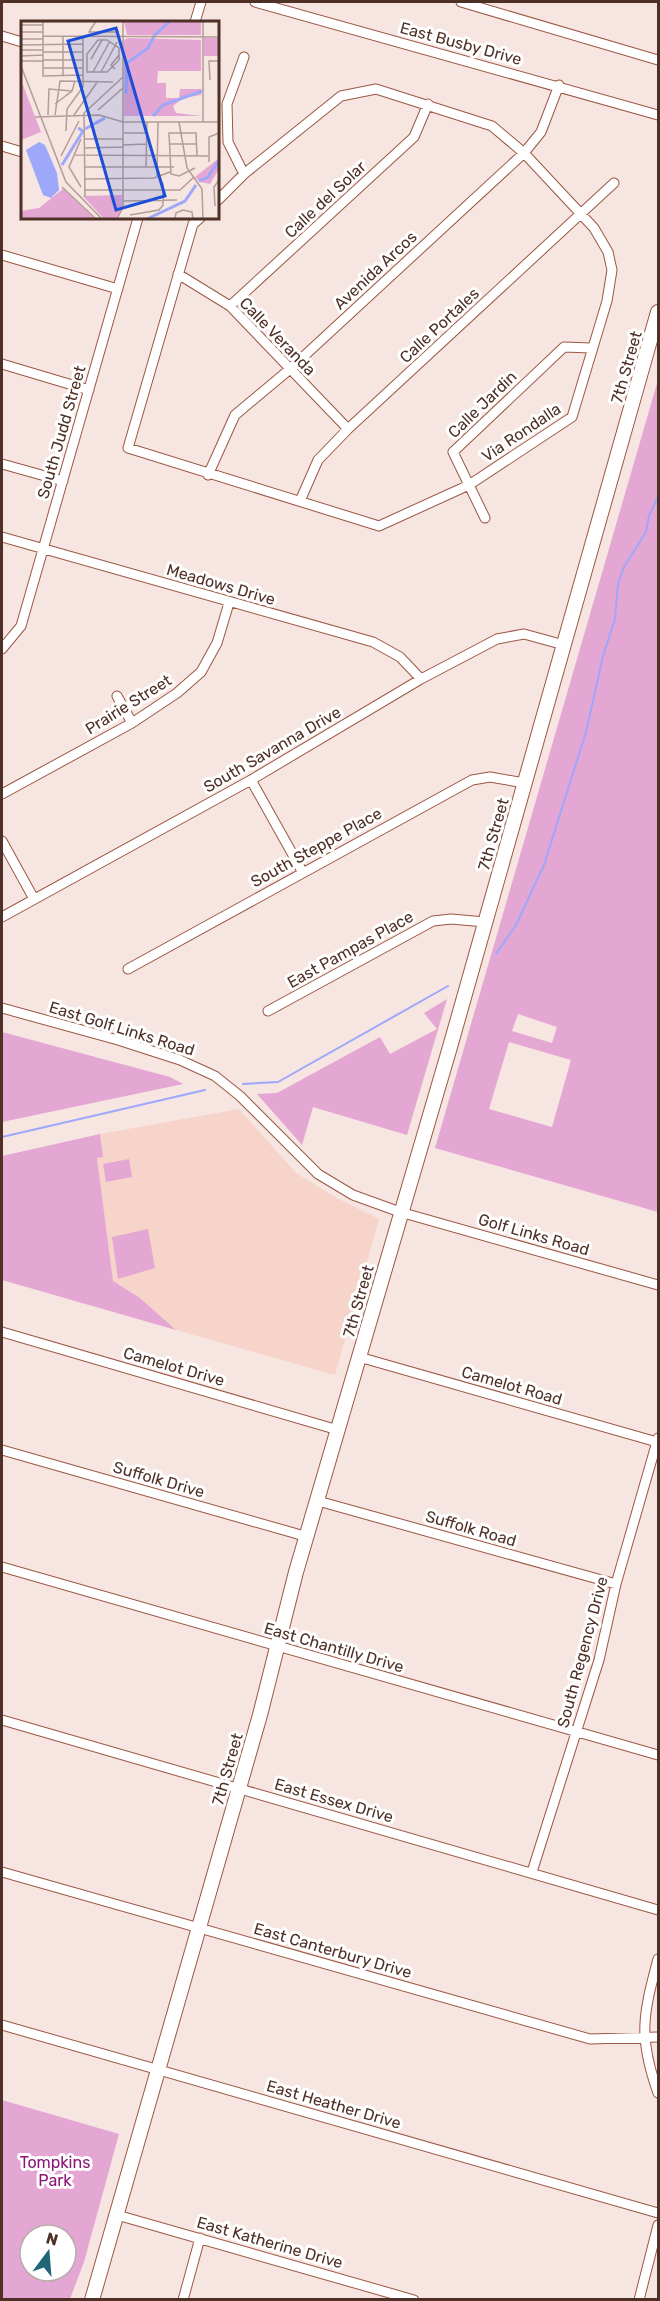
<svg xmlns="http://www.w3.org/2000/svg" width="660" height="2301" font-family="Rubik,sans-serif">
  <style>
    .built { fill: #f7d4c9 }
    .green { fill: #e4a6d3; fill-rule: evenodd }
    .lines { fill: none; stroke-linecap: round; stroke-linejoin: round }
    .stream { stroke: #9da8fb; stroke-width: 2 }
    .street-casing { stroke: #9c5743; stroke-width: 11 }
    .secondary-casing { stroke: #9c5743; stroke-width: 16 }
    .street { stroke: #fff; stroke-width: 9 }
    .secondary { stroke: #fff; stroke-width: 14 }
    .labels { text-anchor: middle; stroke-width: 6; stroke-linejoin: round; paint-order: stroke }
    .street-label { font-size: 16px; fill: #4f3027; stroke: #fff }
    .park-label { font-size: 16px; fill: #8c1476; stroke: #fff }
    .inset-river { fill: none; stroke: #9da8fb; stroke-width: 3 }
    .inset-road { fill: none; stroke: #b39d97; stroke-width: 1.5 }
    .view { fill: #1d4ed8; fill-opacity: 0.15; stroke: #1d4ed8; stroke-width: 3 }
    .inset-edge { fill: none; stroke: #4f3027; stroke-width: 3 }
  </style>
  <rect width="100%" height="100%" fill="#f6e5e1"/>
  <path class="built" d="M239,1109L296,1173L335,1197L379,1219L335,1375L176,1330L140,1298L113,1281L97,1158L103,1157L100,1134Z"/>
  <path class="green" d="M658,380V1212L435,1148ZM518,1014L557,1027L552,1043L512,1031ZM509,1042L571,1060L552,1127L489,1109Z
    M447,999L407,1135L313,1107L302,1145L257,1094L277,1093L380,1037L390,1054L437,1029L424,1013Z
    M2,1032L170,1077L183,1084L2,1122Z
    M100,1134L103,1157L97,1158L113,1281L140,1298L176,1330L2,1280V1156Z
    M129,1159L132,1177L106,1182L103,1164Z
    M148,1229L155,1268L118,1279L112,1237Z
    M2,2100L119,2134L84,2262L70,2299H2ZM30,2235H66V2271H30Z"/>
  <g class="lines">
    <path class="stream" d="M496,954L516,925L544,865L586,732L603,656L615,619L618,584L624,567L646,532L649,516L658,496
      M243,1084L278,1082L448,986
      M2,1137L205,1090"/>
    <g class="street-casing">
      <path id="street" d="M255,2L658,115
        M461,2L658,60
        M195,22L201,2
        M2,36L22,42
        M2,146L22,152
        M244,174L228,142L227,104L244,57
        M200,218L193,224L128,448L379,526L469,485L572,417L607,301L612,270L608,252L594,228L524,153L492,126L376,89L341,96L244,174L218,200
        M2,255L118,289
        M178,274L230,306L348,429
        M230,306L414,137L428,104
        M2,364L89,390
        M2,464L63,481
        M208,475L235,415L290,369L524,153L541,132L559,85
        M300,501L318,460L348,429L614,183
        M485,518L453,452L564,347L591,348
        M2,537L373,642L400,657L421,679
        M2,649L21,626L138,218
        M117,696L132,723
        M251,780L302,871
        M2,794L132,723L177,693L201,672L217,643L229,603
        M2,841L34,899
        M2,917L251,780L421,679L497,639L524,634L564,645
        M128,969L472,780L490,777L524,783
        M2,1008L118,1040L180,1060L215,1076L240,1096L318,1174L353,1195L400,1212L658,1285
        M268,1011L433,921L451,919L485,922
        M2,1332L338,1430
        M359,1357L657,1442
        M2,1450L308,1537
        M318,1501L616,1584
        M2,1567L658,1755
        M2,1720L658,1910
        M2,1872L590,2039L658,2037
        M532,1872L599,1660L616,1584L658,1438
        M658,1959C643,2015 638,2037 658,2093
        M2,2025L658,2213
        M117,2215L414,2300
        M183,2300L200,2238
        M639,2300L658,2225"/>
    </g>
    <g class="secondary-casing">
      <path id="secondary" d="M92,2300L260,1715L296,1572L450,1047L658,312"/>
    </g>
    <use href="#street" class="street"/>
    <use href="#secondary" class="secondary"/>
  </g>
  <g class="labels">
    <g class="street-label">
      <text transform="translate(461 43) rotate(15)" y="6">East Busby Drive</text>
      <text transform="translate(325 199) rotate(-43)" y="6">Calle del Solar</text>
      <text transform="translate(375 270) rotate(-43)" y="6">Avenida Arcos</text>
      <text transform="translate(439 325) rotate(-43)" y="6">Calle Portales</text>
      <text transform="translate(278 336) rotate(46)" y="6">Calle Veranda</text>
      <text transform="translate(626 367) rotate(-74)" y="6">7th Street</text>
      <text transform="translate(482 404) rotate(-44)" y="6">Calle Jardin</text>
      <text transform="translate(61 432) rotate(-74)" y="6">South Judd Street</text>
      <text transform="translate(521 432) rotate(-34)" y="6">Via Rondalla</text>
      <text transform="translate(221 584) rotate(16)" y="6">Meadows Drive</text>
      <text transform="translate(128 704) rotate(-32)" y="6">Prairie Street</text>
      <text transform="translate(272 749) rotate(-30)" y="6">South Savanna Drive</text>
      <text transform="translate(493 834) rotate(-74)" y="6">7th Street</text>
      <text transform="translate(316 847) rotate(-29)" y="6">South Steppe Place</text>
      <text transform="translate(350 949) rotate(-29)" y="6">East Pampas Place</text>
      <text transform="translate(122 1028) rotate(17)" y="6">East Golf Links Road</text>
      <text transform="translate(534 1234) rotate(16)" y="6">Golf Links Road</text>
      <text transform="translate(358 1301) rotate(-74)" y="6">7th Street</text>
      <text transform="translate(174 1366) rotate(16)" y="6">Camelot Drive</text>
      <text transform="translate(512 1385) rotate(16)" y="6">Camelot Road</text>
      <text transform="translate(159 1479) rotate(16)" y="6">Suffolk Drive</text>
      <text transform="translate(471 1528) rotate(16)" y="6">Suffolk Road</text>
      <text transform="translate(334 1647) rotate(16)" y="6">East Chantilly Drive</text>
      <text transform="translate(582 1652) rotate(-75)" y="6">South Regency Drive</text>
      <text transform="translate(227 1769) rotate(-74)" y="6">7th Street</text>
      <text transform="translate(334 1800) rotate(16)" y="6">East Essex Drive</text>
      <text transform="translate(333 1950) rotate(16)" y="6">East Canterbury Drive</text>
      <text transform="translate(334 2104) rotate(16)" y="6">East Heather Drive</text>
      <text transform="translate(270 2242) rotate(16)" y="6">East Katherine Drive</text>
    </g>
    <g class="park-label">
      <text x="55" y="2168">Tompkins<tspan x="55" dy="18">Park</tspan></text>
    </g>
  </g>
  <g transform="translate(21 21)">
    <rect width="198" height="198" fill="#f6e5e1"/>
    <path d="M103,0H180V14H106ZM107,17L180,19V50H137L136,62H145V77H158L159,68H180V74L162,77L152,85L155,92L181,95H103V19ZM183,17H198V35H183ZM0,59L20,111L0,119ZM198,137V148L189,163L179,161L174,156ZM42,168L74,198H0V190L18,187ZM101,174V187L95,198H83L62,175Z" fill="#e4a6d3"/>
    <path d="M18,121L24,124L36,152L38,169L30,177L22,174L5,129Z" fill="#9da8fb"/>
    <path class="inset-river" d="M105,73L106,42L127,27L133,15L149,0M132,95L142,84L181,70M64,108L84,97M41,144L62,110L57,107M178,160L187,156L198,139M126,198L164,180L175,164"/>
    <path class="inset-road" d="M22,0V55L62,54M75,0L68,11H98M0,4H22M0,11H22M22,15L198,16M42,15V55M0,18H22M77,19H86L98,27V39L86,51H66V33ZM0,24L62,23M0,29H22M22,31H62M0,35L22,34M70,38L81,19M22,39H62M1,40H23M0,45L45,161L81,198M22,47H62M94,48L90,44L98,34M72,51L89,20M80,51L96,21M189,59L188,40H198M34,83L51,70L54,60M77,89L102,67M27,94L28,68L51,70M34,94L39,60L92,61M53,94L77,60M14,96L78,94L102,101H198M158,101L166,147L181,168L182,198M182,101V0M45,110L46,88L62,66V15M103,112H125M60,118L48,146L60,166M63,118H102M148,123H176M102,124L125,123M63,127L102,126M54,134L187,135M40,135L58,100M188,141V116L198,112M63,146H153M125,146L126,101M174,147L158,155L150,153L148,112H175L176,135M63,158L133,157L149,151M41,166L75,198M63,169H159L173,156M64,176L63,92L102,56M102,180L156,179M194,185L193,166L198,159M109,194L138,189L142,184V163L136,154L137,101M96,198L102,186V0M154,198L155,192L162,189L171,191L172,198"/>
    <path class="view" d="M95,7L144,175L95,189L47,20Z"/>
    <rect width="198" height="198" class="inset-edge"/>
  </g>
  <rect width="660" height="2301" fill="none" stroke="#4f3027" stroke-width="6"/>
  <g transform="translate(48 2253) rotate(16)"><circle r="28" fill="#ffffff" stroke="#b9aca9" stroke-width="1.5"/>
  <path d="M0-4.5L10 22L0 15L-10 22Z" fill="#206676"/>
  <text y="-9" font-size="16" font-weight="bold" text-anchor="middle" fill="#4f3027">N</text>
  </g>
</svg>
